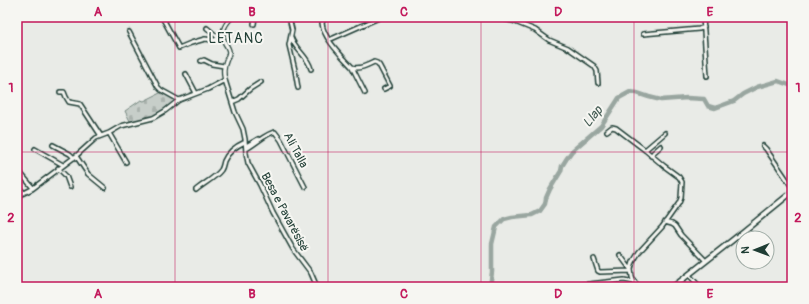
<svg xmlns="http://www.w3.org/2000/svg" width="809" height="304" font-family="Pangolin,sans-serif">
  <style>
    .cemetery { fill: url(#cemetery-stones); stroke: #73867e }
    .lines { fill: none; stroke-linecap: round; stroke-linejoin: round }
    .river { stroke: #99a6a0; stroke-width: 4.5 }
    .minor-casing { stroke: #1f3d34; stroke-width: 6 }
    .tertiary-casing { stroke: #1f3d34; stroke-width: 6 }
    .secondary-casing { stroke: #1f3d34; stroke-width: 7 }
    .minor { stroke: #f6f6f2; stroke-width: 3 }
    .tertiary { stroke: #f6f6f2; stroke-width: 3.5 }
    .secondary { stroke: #f6f6f2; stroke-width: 4 }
    .grid { fill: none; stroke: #c2185b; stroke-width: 1; stroke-opacity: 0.55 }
    .labels { text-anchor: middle; stroke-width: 4; stroke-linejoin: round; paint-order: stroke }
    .street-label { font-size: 12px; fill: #1f3d34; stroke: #f6f6f2 }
    .water-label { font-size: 13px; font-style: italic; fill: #445c54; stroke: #f6f6f2 }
    .quarter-label { font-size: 14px; letter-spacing: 1px; fill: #1f3d34; stroke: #f6f6f2 }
    .neatline { fill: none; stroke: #c2185b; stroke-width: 1.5 }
    .grid-label { font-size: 13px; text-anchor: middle; font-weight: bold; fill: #c2185b }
  </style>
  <defs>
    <pattern id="cemetery-stones" width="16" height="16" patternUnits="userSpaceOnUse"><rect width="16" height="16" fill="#c7cec9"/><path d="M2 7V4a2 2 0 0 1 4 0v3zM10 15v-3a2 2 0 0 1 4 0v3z" fill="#aab2ad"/></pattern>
  </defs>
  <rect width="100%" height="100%" fill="#e9ebe7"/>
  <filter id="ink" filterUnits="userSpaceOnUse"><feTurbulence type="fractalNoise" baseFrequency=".025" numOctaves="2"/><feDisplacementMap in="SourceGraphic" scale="8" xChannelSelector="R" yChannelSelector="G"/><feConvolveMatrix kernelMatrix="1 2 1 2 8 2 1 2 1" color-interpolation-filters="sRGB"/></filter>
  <g filter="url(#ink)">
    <path class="cemetery" d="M162,92L176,100L175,102L157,115L145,119L130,121L125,111L141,100L144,101Z"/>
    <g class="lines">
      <path class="river" d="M490,287L492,272V244L496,227L504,219L512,217L532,215L540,211L545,204L546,198L550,189L561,171L562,166L567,158L572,151L601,126L619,98L630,92L637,93L649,97L661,100L687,98L704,99L708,106L715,108L734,101L743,94L757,87L778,81L792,86"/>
      <g class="minor-casing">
        <path id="minor" d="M162,17L179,48L191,43L205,39L214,40L223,38
          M289,17L292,30L289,45L295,70L298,88
          M325,17L322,23C323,38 342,56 352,67C359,70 368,65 374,62L377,63L379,65L390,86L384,89
          M495,17L513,21L535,30L549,40L568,48L594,66L597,71L598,83
          M703,17L707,76
          M164,21L169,17
          M254,24L255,17
          M207,28L220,39
          M129,32L158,87L161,90L179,100
          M643,34L699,29L704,27
          M291,37C295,50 308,56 311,69
          M329,40L381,17
          M201,61L204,60L212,64L224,66
          M352,67L365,93
          M186,74L196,93
          M60,92H64L66,97L69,102L80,104L101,136
          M232,102L239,99L250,89L261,82
          M607,131L612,127L616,128L645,150L664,166L679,177L682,182L681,198L679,203L662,227L639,252L633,262L631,269L632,277L633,280L639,287
          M109,133L126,162
          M53,145L70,154L74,158
          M246,146L258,139
          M763,146L766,149L792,187
          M35,149L63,165
          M246,149C254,145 268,132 275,132L281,140L305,187
          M645,150L665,133
          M76,156L88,174L105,188
          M651,156L653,153L661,146
          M58,168L66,176L70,187
          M17,169L33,188
          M17,185L24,193
          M196,190C204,183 215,178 221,170C223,167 223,164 224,161C228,152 236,146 245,142
          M17,196L26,192L32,189L76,156L96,138L109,133L121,126L153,118L165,111L179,100L208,89L225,80L235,112L243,129L245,139L246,153L248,163L260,185L273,213L293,249L311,273L317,287
          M665,222L672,224L675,226L681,235L706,261
          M620,255L631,270
          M594,259L598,271L600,272L631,271
          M689,275L700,287
          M564,287L624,280L634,282"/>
      </g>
      <g class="tertiary-casing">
        <path id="tertiary" d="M225,80C223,73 223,68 226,61C227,58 229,55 229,52C229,49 227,46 225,43C220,33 224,25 232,17"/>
      </g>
      <g class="secondary-casing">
        <path id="secondary" d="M673,287L739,235L792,192"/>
      </g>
      <use href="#minor" class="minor"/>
      <use href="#tertiary" class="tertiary"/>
      <use href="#secondary" class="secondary"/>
    </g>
  </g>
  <path class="grid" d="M175,17V287M328,17V287M481,17V287M634,17V287M17,152H792"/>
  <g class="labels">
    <g class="street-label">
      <text transform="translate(296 150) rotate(62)" y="4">Ali Talla</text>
      <text transform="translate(285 212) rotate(62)" y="4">Besa e Pavarësisë</text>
    </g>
    <g class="water-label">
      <text transform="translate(592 116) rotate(-51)" y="5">Llap</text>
    </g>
    <g class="quarter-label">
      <text x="236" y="43">LETANC</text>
    </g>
  </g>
  <rect width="809" height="304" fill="none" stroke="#f6f6f2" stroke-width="44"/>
  <g transform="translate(755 250) rotate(269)"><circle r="19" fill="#f6f6f2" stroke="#a0aca6"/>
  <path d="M0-3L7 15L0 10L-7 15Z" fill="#1f3d34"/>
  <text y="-6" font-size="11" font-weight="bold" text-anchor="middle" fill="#1f3d34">N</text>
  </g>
  <rect x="22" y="22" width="765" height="260" class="neatline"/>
  <g class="grid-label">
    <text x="98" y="16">A</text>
    <text x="252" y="16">B</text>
    <text x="404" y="16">C</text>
    <text x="558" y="16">D</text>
    <text x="710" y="16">E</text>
    <text x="11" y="92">1</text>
    <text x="798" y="92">1</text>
    <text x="11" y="222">2</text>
    <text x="798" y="222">2</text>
    <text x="98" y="298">A</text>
    <text x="252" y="298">B</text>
    <text x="404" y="298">C</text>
    <text x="558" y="298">D</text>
    <text x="710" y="298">E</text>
  </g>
</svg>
